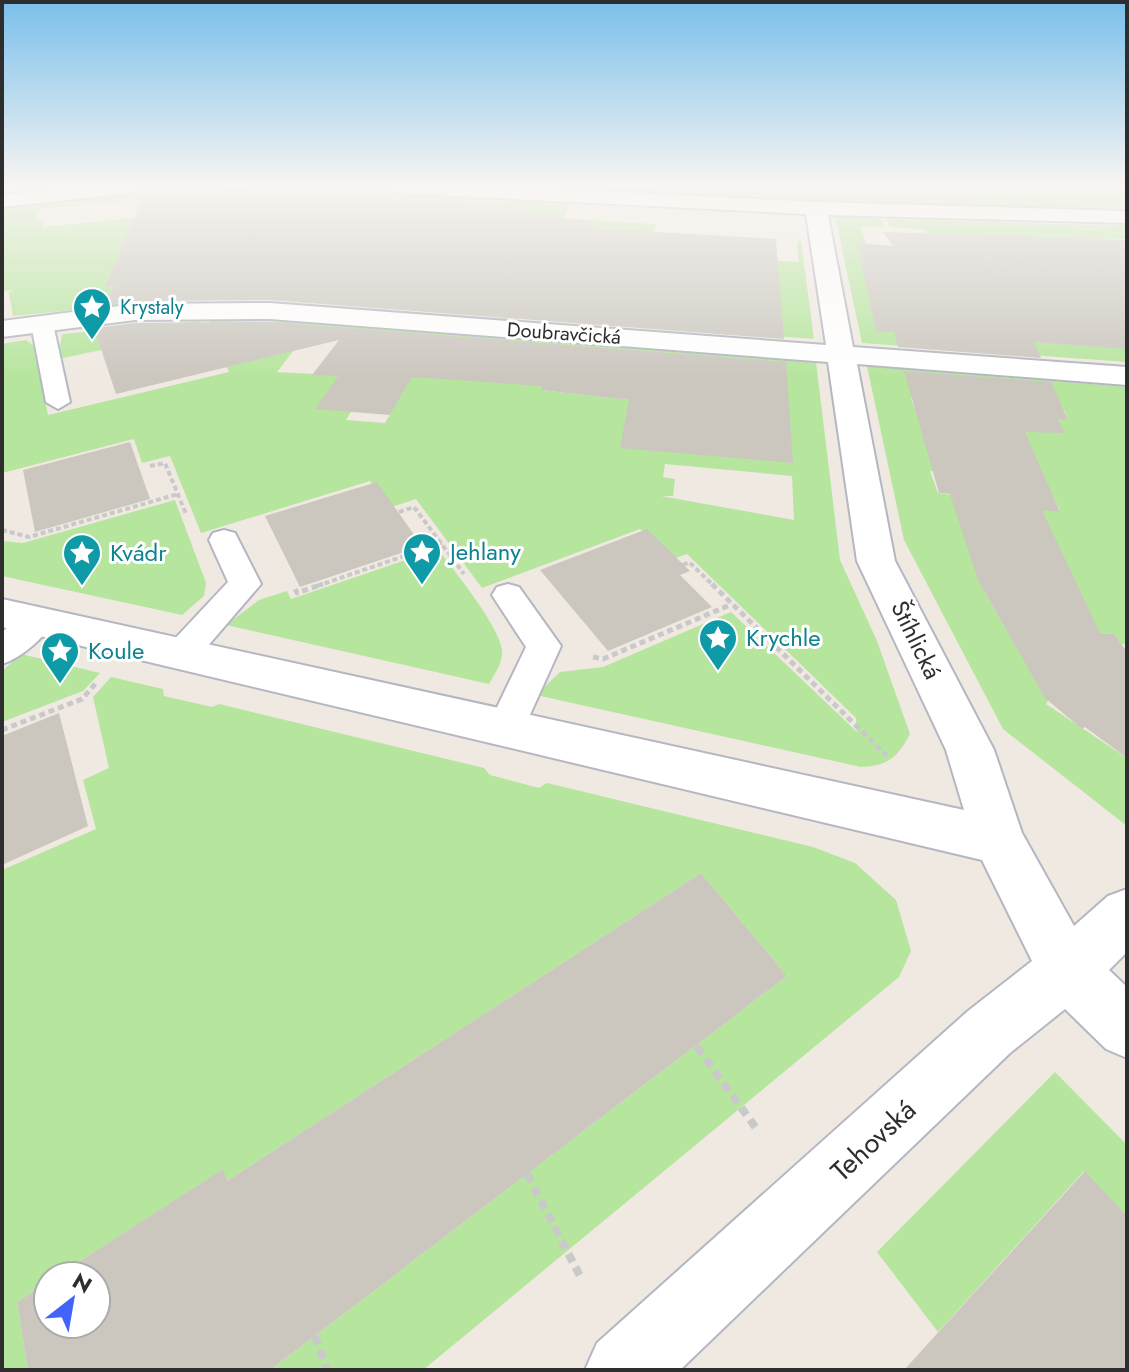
<svg xmlns="http://www.w3.org/2000/svg" width="1129" height="1372" font-family="Jost,sans-serif">
  <style>
    .green { fill: #b6e59e; fill-rule: evenodd }
    .building { fill: #cbc7bf }
    .lines { fill: none; stroke-linecap: round; stroke-linejoin: round }
    .lane-casing { stroke: #b4b7c1; stroke-width: 4 }
    .street-casing { stroke: #b4b7c1; stroke-width: 4 }
    .path-far4 { stroke: #c9c9c9; stroke-width: 3; stroke-dasharray: 3 2; stroke-linecap: butt }
    .path-far3 { stroke: #c9c9c9; stroke-width: 4; stroke-dasharray: 5 3; stroke-linecap: butt }
    .path-far2 { stroke: #c9c9c9; stroke-width: 5; stroke-dasharray: 6 4; stroke-linecap: butt }
    .path-far1 { stroke: #c9c9c9; stroke-width: 6; stroke-dasharray: 7 5; stroke-linecap: butt }
    .path { stroke: #c9c9c9; stroke-width: 8; stroke-dasharray: 9 6; stroke-linecap: butt }
    .lane { fill: #fff; fill-rule: evenodd }
    .street { fill: #fff; fill-rule: evenodd }
    .labels { text-anchor: middle; stroke-width: 6; stroke-linejoin: round; paint-order: stroke }
    .far-culture-label { font-size: 20px; fill: #0d838f; stroke: #fff; text-anchor: start }
    .far-street-label { font-size: 20px; fill: #2e2e2e; stroke: #fff }
    .culture-label { font-size: 24px; fill: #0d838f; stroke: #fff; text-anchor: start }
    .street-label { font-size: 24px; fill: #2e2e2e; stroke: #fff }
    .near-street-label { font-size: 28px; fill: #2e2e2e; stroke: #fff }
  </style>
  <rect width="100%" height="100%" fill="#efe9e1"/>
  <path class="green" d="M524,187H1127V207H940Z
    M223,188L344,190L570,202L559,230H603V227L584,228L587,220L656,224L647,269L726,258L799,262L797,241H801L814,339L296,300H170L13,316L9,293L14,290L2,291V207C73,198 146,183 216,197ZM155,199L144,217L42,227L43,220L35,221L41,209Z
    M835,216L881,219L884,227L861,226L867,249L921,253L929,239L926,230L890,227L886,219L1127,226V239L1018,237L1127,349V362L862,343Z
    M201,321L197,330L58,359L62,334Z
    M210,321L287,322L816,362L840,560L877,641L910,734C898,757 888,766 861,767L536,695L560,672L603,667L731,612L857,732L856,718L687,554L670,560L640,529L482,588L416,499L389,508L370,481L201,533L170,456L142,463L134,439L2,473V344L26,340L34,346L48,415L229,372L207,328ZM304,337L361,342L314,374L277,372ZM553,354L703,431L629,400L541,390ZM368,384L406,387L385,423L346,420ZM665,464L792,476L794,520L661,496H673L675,479L663,477Z
    M867,366L1127,387V642L1122,645L1114,634L1100,633L984,591L1048,701L1046,704L1127,758V826L1003,729L904,540ZM911,398L1064,410L1068,419H1058L1064,432H1025L914,407ZM930,471L1026,478L1034,494L1053,496L1060,511L938,493Z
    M175,500L206,583L204,596L182,615L2,576V541L23,543Z
    M438,549C453,569 500,627 502,650C503,663 495,673 489,684L226,625L259,600L287,591L291,599Z
    M21,654L100,673L83,691L2,722V671Z
    M111,677L163,689L164,696L212,707L219,704L484,768L490,775L539,788L547,783L813,847L855,863L896,900L911,951L899,977L423,1370H270L787,976L701,873L227,1181L222,1170L57,1276H48V1282L17,1302L28,1370H2V870L96,829L83,780L109,768L93,697Z
    M1055,1072L1127,1145V1216L1084,1171L938,1332L877,1252Z"/>
  <path class="building" d="M147,187H225L218,195H315L528,207L525,214L587,220L585,226L604,229L776,239L784,339L270,300L135,301L106,305L114,286L105,287Z
    M883,232L1127,240V349L1034,342L1041,358L898,347L894,332L876,331L857,243L893,246Z
    M270,322L786,362L793,463L620,448L629,400L541,390L542,386L412,377L390,415L315,409L338,376L312,375L339,340L116,394L95,331L96,328L135,323Z
    M904,371L1051,382L1068,420L1058,419L1065,433L1025,432L1060,512L1042,510L1100,633L1114,634L1127,652V758L1085,727L1082,729L1045,698L978,580L950,494L939,493Z
    M130,442L150,499L35,532L23,470Z
    M377,482L422,546L300,587L265,516Z
    M647,529L690,571L680,575L712,607L608,651L540,570Z
    M59,713L88,826L2,865V736Z
    M701,873L787,976L270,1370H28L17,1302L48,1282V1324H96V1276H57L223,1169L227,1181Z
    M1085,1171L1127,1216V1370H904Z"/>
  <g class="lines">
    <g class="lane-casing">
      <path id="lane" d="M42,318L53,324L70,402L58,409L46,402L31,324Z
        M224,530L235,533L261,584L194,662L182,666L170,662L165,653L170,644L228,582L209,540L213,533Z
        M508,584L519,587L561,646L519,739L506,743L493,739L487,728L526,647L492,595L497,587Z
        M37,609L49,613L54,621C43,639 21,658 2,664V632L25,613Z"/>
    </g>
    <g class="street-casing">
      <path id="street" d="M79,187H140L130,193L2,207V195Z
        M388,187H510L816,202L1127,211V223L828,215L853,347L1127,367V385L857,364L895,561L994,750L1022,833L1074,926L1108,896L1127,889V952L1109,970L1127,987V1058L1106,1049L1065,1009L1010,1053L680,1370H585L597,1343L968,1011L1032,961L982,860L2,627V599L964,810L946,750L857,561L828,362L270,319L135,320L2,337V321L135,304L270,303L826,345L806,214L398,193Z"/>
    </g>
    <path class="path-far4" d="M986,255L995,271L1127,274"/>
    <path class="path-far3" d="M150,466L165,463L186,514
      M399,512L414,507L464,574
      M2,530L29,537L178,494
      M683,565L689,562L714,586
      M317,586L442,543"/>
    <path class="path-far2" d="M712,584L887,756
      M295,589L297,593L323,584
      M593,657L603,659L732,604
      M2,730L82,699L96,683"/>
    <path class="path-far1" d="M696,1046L699,1049"/>
    <path class="path" d="M697,1047L756,1128
      M527,1174L580,1276
      M315,1336L327,1370"/>
    <use href="#lane" class="lane"/>
    <use href="#street" class="street"/>
  </g>
  <linearGradient id="sky" x2="0" y2="1"><stop stop-color="#7abfeb"/><stop offset="0.49" stop-color="#f8f5f2"/><stop offset="1" stop-color="#f8f5f2" stop-opacity="0"/></linearGradient>
  <rect width="1129" height="379" fill="url(#sky)"/>
  <defs>
    <g id="sight-pin" transform="scale(2)"><path d="M0 17L-7.5 6A9.5 9.5 0 1 1 7.5 6Z" fill="#0f9aa8" stroke="#fff"/><path d="M0-6L1.8-2.2L6-1.7L2.9 1.2L3.7 5.4L0 3.3L-3.7 5.4L-2.9 1.2L-6-1.7L-1.8-2.2Z" fill="#fff"/></g>
  </defs>
  <g fill-rule="evenodd">
    <use href="#sight-pin" x="92" y="307"/>
    <use href="#sight-pin" x="422" y="552"/>
    <use href="#sight-pin" x="82" y="553"/>
    <use href="#sight-pin" x="718" y="638"/>
    <use href="#sight-pin" x="60" y="651"/>
  </g>
  <g class="labels">
    <g class="far-culture-label">
      <text x="120" y="314">Krystaly</text>
    </g>
    <g class="far-street-label">
      <text transform="translate(564 333) rotate(4)" y="7">Doubravčická</text>
    </g>
    <g class="culture-label">
      <text x="450" y="560">Jehlany</text>
      <text x="110" y="561">Kvádr</text>
      <text x="746" y="646">Krychle</text>
      <text x="88" y="659">Koule</text>
    </g>
    <g class="street-label">
      <text transform="translate(916 640) rotate(64)" y="8">Štíhlická</text>
    </g>
    <g class="near-street-label">
      <text transform="translate(873 1140) rotate(-43)" y="10">Tehovská</text>
    </g>
  </g>
  <rect width="1129" height="1372" fill="none" stroke="#2e2e2e" stroke-width="8"/>
  <g transform="translate(72 1300) rotate(31)"><circle r="38" fill="#ffffff" stroke="#ababab" stroke-width="2"/>
  <path d="M0-6L14 30L0 20L-14 30Z" fill="#4264fb"/>
  <text y="-12" font-size="22" font-weight="bold" text-anchor="middle" fill="#2e2e2e">N</text>
  </g>
</svg>
